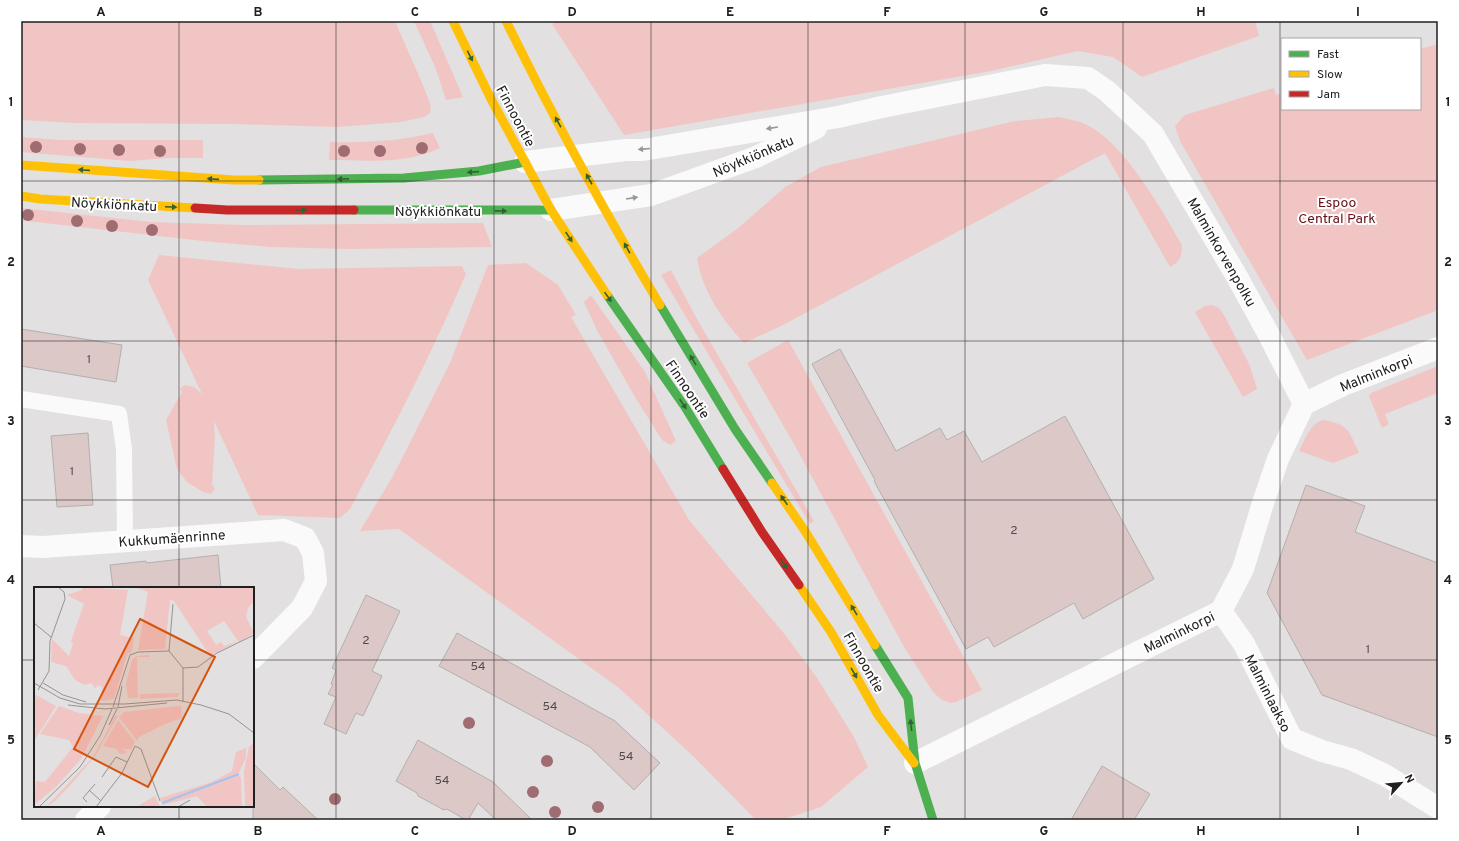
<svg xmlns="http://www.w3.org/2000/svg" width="1459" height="841" font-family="Overpass,sans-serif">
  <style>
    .green { fill: #f1c5c3 }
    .building { fill: #dcc8c7; stroke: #b2b0b0 }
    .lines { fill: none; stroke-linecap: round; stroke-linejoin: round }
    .lane { stroke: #fbfafa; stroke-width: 16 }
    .street { stroke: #fbfafa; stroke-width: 22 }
    .fast { stroke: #4caf50; stroke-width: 9 }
    .slow { stroke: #ffc107; stroke-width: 9 }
    .jam { stroke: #c62828; stroke-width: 9 }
    .tree { fill: #9e6c71 }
    .oneway { fill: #346036 }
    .oneway2 { fill: #999898 }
    .grid { fill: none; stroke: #212020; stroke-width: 1; stroke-opacity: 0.55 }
    .labels { text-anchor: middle; stroke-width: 4; stroke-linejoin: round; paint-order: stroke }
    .number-label { font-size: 12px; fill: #504a4a }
    .street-label { font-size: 14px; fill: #212020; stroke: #fff }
    .park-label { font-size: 14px; fill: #670e17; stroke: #fff }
    .inset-river { fill: none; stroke: #a4c3ed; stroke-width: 2 }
    .inset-road { fill: none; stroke: #959393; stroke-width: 1 }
    .view { fill: #d4530e; fill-opacity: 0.15; stroke: #d4530e; stroke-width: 2 }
    .inset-edge { fill: none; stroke: #212020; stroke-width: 2 }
    .neatline { fill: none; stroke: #212020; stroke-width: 1.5 }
    .grid-label { font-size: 13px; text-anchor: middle; font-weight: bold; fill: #212020 }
  </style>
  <rect width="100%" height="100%" fill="#e2e0e0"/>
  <path class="green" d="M21,21H395L422,83L431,106L430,113L424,117L401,122L337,127L233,124L76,123L21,120Z
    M414,21H430L463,97L446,100L436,69Z
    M559,21H1255L1259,36L1142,77L1113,57L1077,51L991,71L624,135L552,24Z
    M1438,44V310L1307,360L1180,141L1175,126L1185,115L1274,88L1276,95L1282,93V109H1420V49Z
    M1059,117C1066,119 1074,120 1080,122C1120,135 1162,210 1182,245C1182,256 1180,262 1170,267L1105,153L781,326L744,343C722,320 702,290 697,258L737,229L785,187L821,167L1015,121Z
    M433,133L440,148C406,165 366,160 329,160L330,142C364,143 399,141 433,133Z
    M21,137L60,140H203V158H167L130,161L21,152Z
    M21,208L151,222L242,225L483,223L492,247L348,249L271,247L203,241L27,221L21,220Z
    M159,255L299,269L462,266L466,274C431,355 391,432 350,509L340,518L258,515L214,421L215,437L212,485L215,489L211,494L203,492L187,482L177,469L166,420L182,392L180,389L184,385L194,387L202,394L148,280Z
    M526,263L558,285L576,315L571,317L689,520L786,636L817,678L854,737L868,767L821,807L781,820H756L693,756L619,688L399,529L360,531L393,476L450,363L488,265Z
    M671,270L698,321L814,521L810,524L661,275Z
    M591,295L645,372L676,441L670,445L662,440L635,397L598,332L584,302Z
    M1212,305L1219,308L1224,315L1250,366L1257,389L1243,397L1195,312L1205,306Z
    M788,340L982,690L956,702L950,703L942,700L933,692L904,647L794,444L747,363Z
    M1438,366V393L1385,414L1389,424L1382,428L1369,396L1371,393Z
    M1323,420C1349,424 1349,431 1359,453L1333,463L1299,451C1305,439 1310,424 1323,420Z"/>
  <path class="building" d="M21,329L122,345L116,382L21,366Z
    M840,349L896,451L940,428L947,440L964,431L982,462L1065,416L1154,579L1083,619L1074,603L994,647L988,637L966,649L874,481L875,480L812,364Z
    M88,433L93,505L57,507L51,436Z
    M1306,485L1365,506L1355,532L1438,563V737L1322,695L1267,593Z
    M218,555L221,588H113L110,565L146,561V563Z
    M366,595L400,611L372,671L382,676L363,716L356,713L346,734L324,724L336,697L328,694L333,685L331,684L336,670L332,668Z
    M457,633L615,721L660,763L634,790L590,747L439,666Z
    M418,740L493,782L532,820H496L478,803L468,820H466L447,809L444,810L418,796L417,793L396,781Z
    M253,763L280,790L283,787L318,820H253Z
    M1102,766L1150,794L1134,820H1071Z"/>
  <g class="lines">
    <path class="lane" d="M21,399L119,414L124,449L125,541"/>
    <path class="street" d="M525,162L626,150H643L838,117L882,107L1045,75L1088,78L1107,91L1153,134L1236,275L1269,335L1304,404
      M551,210L651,195L756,157L816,128
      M21,546L43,547L284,530L305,538L313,553L316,581L302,608L253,658
      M1221,611L1244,644L1292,739L1322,751L1351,759L1385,775L1438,808
      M915,763L1221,611L1243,569L1263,503L1278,459L1304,404L1343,385L1438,348
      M86,820L100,806"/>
    <path class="fast" d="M259,180L404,178L479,171L525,162
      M354,210H551
      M607,295L685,407L723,469
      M660,305L735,429L772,483
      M875,645L908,698L915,763L933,820"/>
    <path class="slow" d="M453,21L491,99L551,210L607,295
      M506,21C553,117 605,213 660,305
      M21,165L234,180H259
      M21,196L40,199L195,208
      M772,483L805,531L875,645
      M799,585L831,632L878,715L914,763"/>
    <path class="jam" d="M195,208L227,210H354
      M723,469L762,532L799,585"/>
  </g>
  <g class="tree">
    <circle cx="36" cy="147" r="6"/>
    <circle cx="422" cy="148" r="6"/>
    <circle cx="80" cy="149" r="6"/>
    <circle cx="119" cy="150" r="6"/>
    <circle cx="160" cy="151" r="6"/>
    <circle cx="344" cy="151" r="6"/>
    <circle cx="380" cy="151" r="6"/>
    <circle cx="28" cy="215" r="6"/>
    <circle cx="77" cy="221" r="6"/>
    <circle cx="112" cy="226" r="6"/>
    <circle cx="152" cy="230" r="6"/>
    <circle cx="469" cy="723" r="6"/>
    <circle cx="547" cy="761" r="6"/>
    <circle cx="533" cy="792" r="6"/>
    <circle cx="335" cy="799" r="6"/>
    <circle cx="598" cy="807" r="6"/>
    <circle cx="555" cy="812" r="6"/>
  </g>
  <defs><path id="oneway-solid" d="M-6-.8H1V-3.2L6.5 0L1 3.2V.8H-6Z"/></defs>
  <g class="oneway">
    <use href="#oneway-solid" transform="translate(470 56) rotate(64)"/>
    <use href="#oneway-solid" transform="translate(558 122) rotate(-119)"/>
    <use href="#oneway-solid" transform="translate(84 170) rotate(-176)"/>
    <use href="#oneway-solid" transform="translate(473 172) rotate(176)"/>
    <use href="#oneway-solid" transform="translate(213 179) rotate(-176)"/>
    <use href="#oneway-solid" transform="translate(343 179) rotate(179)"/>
    <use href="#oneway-solid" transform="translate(589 179) rotate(-119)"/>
    <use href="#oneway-solid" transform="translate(171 207) rotate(3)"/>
    <use href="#oneway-solid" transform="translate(301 210)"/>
    <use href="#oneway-solid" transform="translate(501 211) rotate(1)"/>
    <use href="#oneway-solid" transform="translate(569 237) rotate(57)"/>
    <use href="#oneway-solid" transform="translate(627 248) rotate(-119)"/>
    <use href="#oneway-solid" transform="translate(608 297) rotate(55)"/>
    <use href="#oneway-solid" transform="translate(693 360) rotate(-121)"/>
    <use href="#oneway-solid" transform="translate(683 404) rotate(56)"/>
    <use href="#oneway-solid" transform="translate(784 500) rotate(-125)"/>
    <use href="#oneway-solid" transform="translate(784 564) rotate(56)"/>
    <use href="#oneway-solid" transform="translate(854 610) rotate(-121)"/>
    <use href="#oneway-solid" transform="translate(854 673) rotate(60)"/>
    <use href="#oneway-solid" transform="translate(911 725) rotate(-96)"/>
  </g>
  <g class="oneway2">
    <use href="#oneway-solid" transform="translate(772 128) rotate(171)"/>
    <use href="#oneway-solid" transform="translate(644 149) rotate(175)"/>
    <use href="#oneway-solid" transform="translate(632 198) rotate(-9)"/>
  </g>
  <path class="grid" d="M179,21V588M336,21V820M494,21V820M651,21V820M808,21V820M965,21V820M1123,21V820M1280,21V820M21,181H1438M21,341H1438M21,500H1438M21,660H35M253,660H1438M179,806V820"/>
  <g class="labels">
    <g class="number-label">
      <text x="89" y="363">1</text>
      <text x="72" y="475">1</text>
      <text x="1014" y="534">2</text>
      <text x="366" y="644">2</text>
      <text x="1368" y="653">1</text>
      <text x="478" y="670">54</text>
      <text x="550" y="710">54</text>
      <text x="626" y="760">54</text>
      <text x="442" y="784">54</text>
    </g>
    <g class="street-label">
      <text transform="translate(516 116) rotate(62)" y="5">Finnoontie</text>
      <text transform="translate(753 156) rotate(-23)" y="5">Nöykkiönkatu</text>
      <text transform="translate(114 204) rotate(3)" y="5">Nöykkiönkatu</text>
      <text x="438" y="216">Nöykkiönkatu</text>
      <text transform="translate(1222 252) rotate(60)" y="5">Malminkorvenpolku</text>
      <text transform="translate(1376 373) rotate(-22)" y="5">Malminkorpi</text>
      <text transform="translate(688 389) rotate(56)" y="5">Finnoontie</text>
      <text transform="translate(172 538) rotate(-4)" y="5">Kukkumäenrinne</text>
      <text transform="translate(1179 632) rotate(-26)" y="5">Malminkorpi</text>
      <text transform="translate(864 662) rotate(60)" y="5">Finnoontie</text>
      <text transform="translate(1268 693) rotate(63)" y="5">Malminlaakso</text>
    </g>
    <g class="park-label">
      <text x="1337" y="207">Espoo<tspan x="1337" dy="16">Central Park</tspan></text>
    </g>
  </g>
  <g transform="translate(34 587)">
    <rect width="220" height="220" fill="#e2e0e0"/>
    <path d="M49,0L94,3L86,48L100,51L98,64L93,68L80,112L67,114L68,100L64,98L61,101L57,96L51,98L41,93L32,79L17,75L18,52L35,69L39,57L37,54L50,17L33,8L48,3ZM101,0H220V14L214,21L212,30L220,46L205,55L190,34L173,44L182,58L187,55L190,59L201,55L199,52L202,55L176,69L140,14L136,13L131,62L104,63L114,5ZM115,68L116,70H103L104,111H94L92,96L98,73L103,69ZM146,106L143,110L106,112V107ZM0,107L22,119L0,154ZM25,119L45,126L69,129L47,172L22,200L0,218L2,194L11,195L39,160L35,153L6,147ZM144,119H147L148,131L129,138L105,150L103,154L85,130L90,125ZM81,129H84L61,169L40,194L21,214L12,220L59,170ZM84,133L101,155L97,162H88L93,165L89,167L85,166L83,162L69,159ZM220,155V220H211L210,184L215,160ZM212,161V171L204,187L207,191L208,220H173L163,209L129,218L126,211L178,195L198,184L202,165ZM121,209L126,220H103L107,217Z" fill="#f1c5c3"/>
    <path class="inset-river" d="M128,216L205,187"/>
    <path class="inset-road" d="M139,17L135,64L149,81V115M0,36L17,50M149,81L164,80L183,66L220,48M0,96L26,111L46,117H91L143,113L167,118L195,127L220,146M9,96L29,108L52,115M4,103L15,84L16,54L31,12L30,5L24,0M34,118L71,122L133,116M79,120L96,68L104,65L135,64M84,120L88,99M75,138L83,122M68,190L82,170L93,175M55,203L67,214M53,215L49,211L61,197M5,220L46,180L66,149L78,122M62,220L88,186L101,159L107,162L126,214M144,220L156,213"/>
    <path class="view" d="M106,32L181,70L114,200L40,162Z"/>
    <rect width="220" height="220" class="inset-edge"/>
  </g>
  <rect width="1459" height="841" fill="none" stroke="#ffffff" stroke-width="44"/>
  <rect x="1281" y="38" width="140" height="72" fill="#ffffff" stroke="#a6a6a6"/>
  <rect x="1289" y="51" width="20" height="6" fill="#4caf50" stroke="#a6a6a6"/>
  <text x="1317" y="58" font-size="12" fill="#212020">Fast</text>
  <rect x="1289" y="71" width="20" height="6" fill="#ffc107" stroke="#a6a6a6"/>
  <text x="1317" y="78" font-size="12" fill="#212020">Slow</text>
  <rect x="1289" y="91" width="20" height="6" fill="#c62828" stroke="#a6a6a6"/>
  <text x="1317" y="98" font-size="12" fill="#212020">Jam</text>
  <g transform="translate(1401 783) rotate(63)" stroke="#ffffff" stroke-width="3" paint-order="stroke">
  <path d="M0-3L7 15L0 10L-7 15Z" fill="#212020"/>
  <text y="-6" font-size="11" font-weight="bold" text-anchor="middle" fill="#212020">N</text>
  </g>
  <rect x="22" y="22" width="1415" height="797" class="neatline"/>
  <g class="grid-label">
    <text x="101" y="16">A</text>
    <text x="258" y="16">B</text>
    <text x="415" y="16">C</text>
    <text x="572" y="16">D</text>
    <text x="730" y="16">E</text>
    <text x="887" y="16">F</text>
    <text x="1044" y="16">G</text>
    <text x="1201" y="16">H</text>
    <text x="1358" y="16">I</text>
    <text x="11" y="106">1</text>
    <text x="1448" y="106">1</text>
    <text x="11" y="266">2</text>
    <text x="1448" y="266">2</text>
    <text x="11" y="425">3</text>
    <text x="1448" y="425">3</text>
    <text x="11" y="584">4</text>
    <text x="1448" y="584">4</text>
    <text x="11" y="744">5</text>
    <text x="1448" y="744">5</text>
    <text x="101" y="835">A</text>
    <text x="258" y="835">B</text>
    <text x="415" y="835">C</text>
    <text x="572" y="835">D</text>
    <text x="730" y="835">E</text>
    <text x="887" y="835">F</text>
    <text x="1044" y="835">G</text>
    <text x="1201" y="835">H</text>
    <text x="1358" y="835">I</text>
  </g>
</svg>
